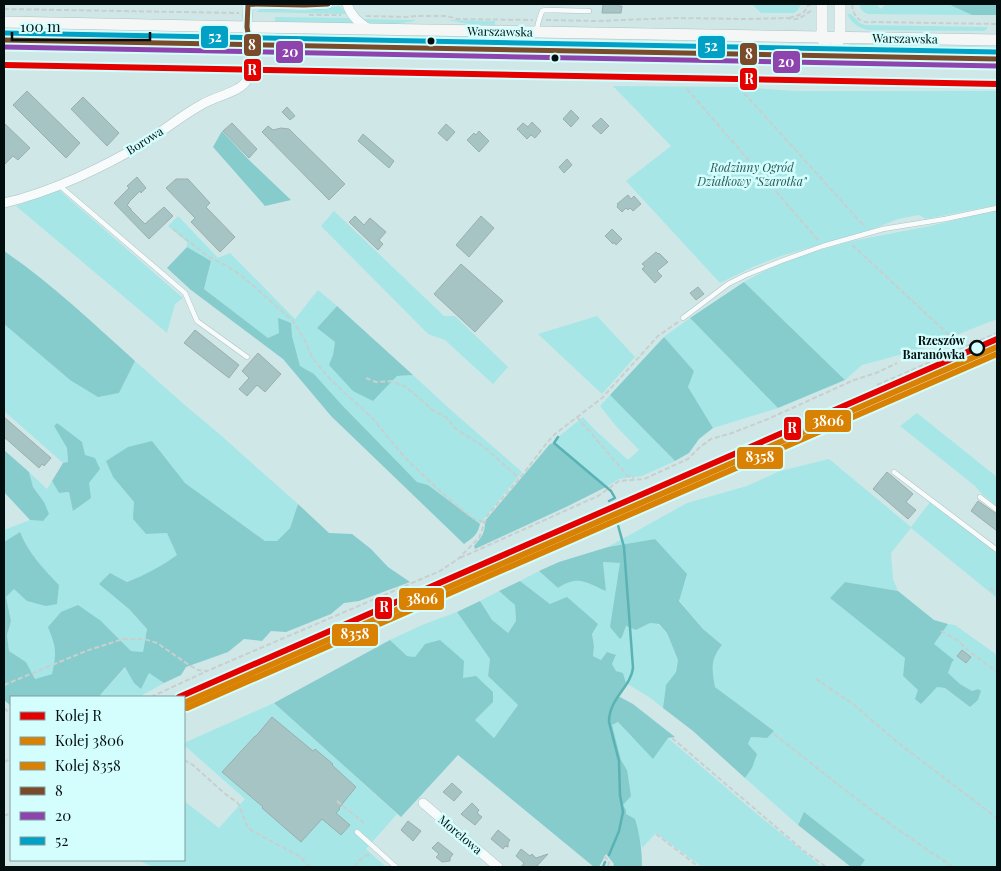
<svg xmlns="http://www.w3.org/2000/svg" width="1001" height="871" font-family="'Playfair Display',serif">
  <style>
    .green { fill: #a6e6e6 }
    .forest { fill: #86cccd }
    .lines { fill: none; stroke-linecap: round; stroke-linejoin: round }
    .stream { stroke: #5ab2b4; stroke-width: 2.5 }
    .building { fill: #a6c4c4; stroke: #9daeae }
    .service-casing { stroke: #b0c2c2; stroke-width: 5.5 }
    .minor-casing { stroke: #b0c2c2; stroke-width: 10 }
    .secondary-casing { stroke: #b0c2c2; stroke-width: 12 }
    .path { stroke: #c9cfcf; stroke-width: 2; stroke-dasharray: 5 2.5; stroke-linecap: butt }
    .service { stroke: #f8fbfb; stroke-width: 4.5 }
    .minor { stroke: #f8fbfb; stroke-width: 9 }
    .secondary { stroke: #f5f7f7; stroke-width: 11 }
    .bus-1-casing { stroke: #d4fefe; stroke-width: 9 }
    .bus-2-casing { stroke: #d4fefe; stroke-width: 9 }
    .bus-3-casing { stroke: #d4fefe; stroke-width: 9 }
    .bus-1 { stroke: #7a4b2a; stroke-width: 5 }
    .bus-2 { stroke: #8e44ad; stroke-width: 5 }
    .bus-3 { stroke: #00a1c4; stroke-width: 5 }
    .rail-1-casing { stroke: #d4fefe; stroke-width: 10 }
    .rail-2-casing { stroke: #d4fefe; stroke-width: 10 }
    .rail-3-casing { stroke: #d4fefe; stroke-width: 10 }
    .rail-1 { stroke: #e50000; stroke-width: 6 }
    .rail-2 { stroke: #d98102; stroke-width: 6 }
    .rail-3 { stroke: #d98102; stroke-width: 6 }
    .bus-dot { fill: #020e0e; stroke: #d4fefe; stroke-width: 2 }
    .stop-dot { fill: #d4fefe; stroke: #020e0e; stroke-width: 2.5 }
    .labels { text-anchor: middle; stroke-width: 5; stroke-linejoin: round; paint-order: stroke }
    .street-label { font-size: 12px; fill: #020e0e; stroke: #d4fefe }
    .park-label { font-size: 12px; font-style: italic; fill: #295858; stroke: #d4fefe }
    .stop-label { font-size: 12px; font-weight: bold; fill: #020e0e; stroke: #d4fefe; text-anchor: end }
    .line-badge { stroke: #d4fefe; stroke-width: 2 }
    .badge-label { font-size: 14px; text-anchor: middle; font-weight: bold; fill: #fff }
  </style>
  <rect width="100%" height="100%" fill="#d0e7e7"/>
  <path class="green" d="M752,4H801L798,10L794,13H761Z
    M859,4H876L881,9L886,4H948L972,15L868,14C863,13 860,8 859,4Z
    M339,6L341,7L347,14L256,12L261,9C287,10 313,12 339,6Z
    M847,14H851L860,23L865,25L987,27V29L984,31L869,30C859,28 852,24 847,14Z
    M275,17L351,18L354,22L352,24L275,22Z
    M360,19L415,20V21C399,23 374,29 360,19Z
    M447,20L495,21V26L469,24Z
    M275,33L496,38V44L275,40Z
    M850,44L997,47V54L849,51L847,47Z
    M274,52L495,56V58L412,55C405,59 401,59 393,55L274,53Z
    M601,58L997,65V66L595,59Z
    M613,86L737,87L796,91H997V205L926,219L919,215L898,219L873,229L781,256L755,266L720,283L626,181L671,146Z
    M59,190L183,298L175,304L167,333L16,206Z
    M997,210V319L918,350L862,365L845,380L744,282L766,270L803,255L852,241L930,226Z
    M334,211L444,316H455L508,367L493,384L445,340L428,334L321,226Z
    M178,216L218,258L230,253L295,319L318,290L337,306L317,328L335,342L333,355L373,401L397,376L413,375L452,411L522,472L480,524L428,485L417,482L341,404L314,374L300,366L292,336L291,323L279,333L268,338L204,289L211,261L187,247V242L168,226Z
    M597,316L635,357L602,394L538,334Z
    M690,318L778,408L713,428L688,387L694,371L664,337Z
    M4,324L70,380L119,393L135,361L187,407L217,432L298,504L290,528L277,541H265L185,483L152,442L107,461L113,477L134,502L146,534L167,533L178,555C162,566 146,575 127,582L110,573L129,609L147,629L143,652L131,651L101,621L54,642L56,657L52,674L35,679L26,662L9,651L7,635L11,621L6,597L14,589L59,585C43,568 29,555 20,532L4,542V530L30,520L43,521L44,502L33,487L29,472L47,489L52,481L59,493L69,492L74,511L89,483L85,455L57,423L54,426L67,448L68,463H63L4,411Z
    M610,395L675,461L642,476L619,479L606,487L554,443L558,437L583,417L594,429L628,460L639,450L616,426L600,406Z
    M917,413L997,477V506L983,495L975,486L900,426Z
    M829,459L911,527L930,502L997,552V598L911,528L891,553L893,579L898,591L845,582L831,598L906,658L903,676L918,690L937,687L945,688L970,707L978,689L972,691L960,684L948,673L952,662L934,644L948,624L955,625L997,655V867H860L865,860L800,819L798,825L745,778L752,768L748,744L751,737L767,738L774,731L715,687C712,669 710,660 722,645L703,629L679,600L655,539L608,547L687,503L747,486L780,471Z
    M603,562L621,563L622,637L626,626L636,630L650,623L658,624L667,633L678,660L676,672L666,685L663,708L649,697L626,683L623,673L616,671L612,664L616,656L601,660L593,656L594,646L592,634L597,625L550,604L520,581L539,571L558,588C577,574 587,582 606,591Z
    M499,591L515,605L516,621L508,633L492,621L480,601Z
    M457,612L490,659L488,676L518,705L494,738L475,720L493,702L463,678L425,644L415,657L407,656L390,640L422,625Z
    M126,667L134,682L141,688L149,673L164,683L139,697H101V694Z
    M274,703L397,814L366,849L386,867H153L138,860H184V801L219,828L245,799L184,745V743Z
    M618,722L636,741L668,738L751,809L822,867H702L656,833L642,848L637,827L626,814V810L623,805L627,770L621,760L612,725Z"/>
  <path class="forest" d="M948,4H997V15H972Z
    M222,131L249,160L291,200L265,206L213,147Z
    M187,247L211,261L204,289L268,338L279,333L278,318L291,323L292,336L300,366L314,374L341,404L417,482L428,485L480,524C478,534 473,538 464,544L331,416L283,359L191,290L167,268Z
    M4,251C51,283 93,323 135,361L119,393L98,397L70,380L4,324Z
    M744,282L845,380L778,408L690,318Z
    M337,306L413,375L397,376L373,401L353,391L329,365L333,355L335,342L317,328Z
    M664,337L694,371L688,387L713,428L699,439L689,453L675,461L610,395Z
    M57,423L82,442L85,455L95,458L100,469L89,483L91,498L73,511L69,492L59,493L52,481L63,463L68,462L67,448L54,426Z
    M152,441L185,483L265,541H277L290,528L298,504L329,533L352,534L371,549L388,567L410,582L359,601L344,603L331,614L286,632L271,631L262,641L244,639L228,652L186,667L181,675L164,683L149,673L141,689L134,683L125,667L101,694L100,697H11V706L4,700V542L20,532C29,554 43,568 59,585L57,604L46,606L27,601L14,589L6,597L11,621L7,635L9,651L26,662L35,679L52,674C57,652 56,647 48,627L61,612L78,605L101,621L131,651L143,652L147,629L129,609L99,584L110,573L127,582C145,575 162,566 177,555L167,533L146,534L133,519L134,502L113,477L106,461L128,447Z
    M554,443L606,487L566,507L475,549L474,546C482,537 485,533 485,521L550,444Z
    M4,450L29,472L33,487L44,502L49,514L43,521L30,520L4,492Z
    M655,539L687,574L679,601L703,629L722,645C710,660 712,669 715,687L774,731L767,738L751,737L748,744L757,754L752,768L745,778L693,731L663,708L666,685L676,672L678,660L667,633L659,624L650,623L636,630L626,626L622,637L620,639L610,627L620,563L603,562L606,591C587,583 578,574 558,588L539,571L559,562L608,547Z
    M520,581L550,604L567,597L598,624L592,634L594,646L593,656L601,660L607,652L616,655L612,664L616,671L623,673L626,683L618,696L633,704L675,737L668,738L653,759L618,722L612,725L621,760L627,770L631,796L623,805L626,810V814L635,819C640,835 642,850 642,867H613L614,864L606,854L599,867H594L458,755L401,817L274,703L390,640L407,656L415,657L425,644L440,640L464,661L463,678L476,676L493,692V702L475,720L494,738L518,705L488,676L490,659L457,612L480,601L492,620L508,633L516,621L515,605L499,591Z
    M845,582L898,591L934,620L948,624L934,644L954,660L952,662L948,673L960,684L972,691L978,689L981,691L978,700L970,707L945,688L937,687L921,704L915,699L918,690L903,676L905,658L830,598Z
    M804,812L865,860L860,867H851L798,825Z"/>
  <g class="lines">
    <path class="stream" d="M558,437L554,443L611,491L615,498L609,501
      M609,855L619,831L623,812L620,795L619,761L609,722C609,698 631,687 633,668L624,547L616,518
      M603,867L605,862"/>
  </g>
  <path class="building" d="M606,4H618V6H622L621,13H602L603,5Z
    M27,91L80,143L66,158L13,105Z
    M83,97L119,133L107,146L71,109Z
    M287,107L295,116L290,120L282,112Z
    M571,110L579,118L571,127L563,119Z
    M601,118L609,126L601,134L592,126Z
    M532,122L541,131L535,138L531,135L527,139L517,129L523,123L528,127Z
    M4,123L30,148L18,160L13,156L4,165Z
    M232,123L257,149L249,158L223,131Z
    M446,124L455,132L447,141L438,133Z
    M268,126L273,130L281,128L289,129L345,184L329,200L262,132Z
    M479,131L489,141L479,152L467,140L474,133L476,135Z
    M363,134L394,161L389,168L358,141Z
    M567,159L572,165L564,173L559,167Z
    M137,177L146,188L141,193L140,191L129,202V203L127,205L131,209V210L145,224L164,207L173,216L149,239L114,203L129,188L127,186Z
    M176,179H188L210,203L206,207L235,237L220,252L191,222L195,218L166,188Z
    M628,195L631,199L634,196L641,204L633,211L630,208L628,210L626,208L622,212L617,207L618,205L617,204Z
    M355,216L364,225L370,218L386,232L379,240L383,244L378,250L349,222Z
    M481,216L494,228L469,257L456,245Z
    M612,229L622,239L616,245L614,242L613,244L605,236Z
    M656,252L658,254L659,253L668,262L657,271L662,276L655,283L642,269L645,266L642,264Z
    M461,264L503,301L475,332L434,294Z
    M698,287L704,294L696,300L690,293Z
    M195,330L239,365L229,378L184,343Z
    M258,353L281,374L265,392L257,385L247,396L239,389L249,378L242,371Z
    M4,417L51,458L44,466L42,464L39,468L4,437Z
    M887,472L913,494L906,502L916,510L908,519L873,489Z
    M978,501L995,513L997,514V531L971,511Z
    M962,650L971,657L966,663L957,656Z
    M272,717L313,751L315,749L333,764L332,765L356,787L339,808L340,809L336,813L350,825L341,835L322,819L301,842L262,808L263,807L222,772L255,736H256Z
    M452,783L462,792L454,801L443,792Z
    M472,803L479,810L477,813L482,817L475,825L461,814Z
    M408,821L421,831L413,841L401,830Z
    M498,830L510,840L508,843V847L505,846L503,849L491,839Z
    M438,842L453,854L450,858V861L442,862L436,857L439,854L432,848Z
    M521,849L530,856L532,854L536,858L548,854L536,867H521L524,863L516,856Z"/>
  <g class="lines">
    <g class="service-casing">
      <path id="service" d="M536,32L539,20L542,11L545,10L589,11
        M60,186L185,293L197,321L247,357
        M683,318L728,284L746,275L781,261L823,246L883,229L945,219L997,208
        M894,472L997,550
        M980,497L997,510
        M357,832L396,867"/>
    </g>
    <g class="minor-casing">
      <path id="minor" d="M347,4C351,16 358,22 369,29
        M4,203C49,193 104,167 144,143C163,131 181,116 201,105C213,97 241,92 247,80C254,67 248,41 247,27C247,19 248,12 248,4L304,5L328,4
        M423,803L498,867"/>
    </g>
    <g class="secondary-casing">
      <path id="secondary" d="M822,4V38L831,56
        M4,22L247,27L997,40
        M4,40L498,50L997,59
        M831,56L840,38V4"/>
    </g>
    <path class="path" d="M852,4C853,18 861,24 874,22L997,24
      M4,9L239,13
      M309,15H341
      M366,16L406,17L416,16H447L457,19L533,20
      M789,18C798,15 805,15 808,5H813
      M546,20L597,21L676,18L746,19L787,18C801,22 802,15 813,10
      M687,89L818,240
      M744,93L865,227
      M173,229L209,257L225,265L241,275L293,321L305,341L313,359L328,377L374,420L406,459L440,491L466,513L475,519L484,522
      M852,245L949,335
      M366,378L376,382L392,381L406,387L435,412L443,415L448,419L456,429L483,446L519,478
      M877,385L997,333
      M886,398L997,351
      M577,417L627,475L634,478
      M460,558L598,496L619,481L644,479L688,459L700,447L711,439L732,433L768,419L854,380L876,373L897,363
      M990,588L997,594
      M941,631L957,640L970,652L997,672
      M816,679L853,704L897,742L997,818
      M4,685L86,651L123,639H144L157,643L189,665L198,670L207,671L440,571L458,559L479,538L487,516L523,474L546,444L555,434L602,398L658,336L678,322
      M151,697L207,671
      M4,708L11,714
      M774,734L845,790L894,827L953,867
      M672,738L804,851L826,867
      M184,760L193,765L224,793L238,803L247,826L252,831L301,857L306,864L310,867
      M4,762L11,759
      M337,801L364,823
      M4,816L11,813
      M656,834L699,867
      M604,856L609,861L608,867
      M354,867C359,861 363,854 371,855"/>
    <use href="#service" class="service"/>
    <use href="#minor" class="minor"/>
    <use href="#secondary" class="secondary"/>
    <g class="bus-1-casing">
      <path id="bus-1" d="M4,40L997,59
        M250,45L247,27L248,4L304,5L328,4"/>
    </g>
    <g class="bus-2-casing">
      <path id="bus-2" d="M4,47L997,66"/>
    </g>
    <g class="bus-3-casing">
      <path id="bus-3" d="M4,33L997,52"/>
    </g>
    <use href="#bus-1" class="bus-1"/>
    <use href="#bus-2" class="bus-2"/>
    <use href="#bus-3" class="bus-3"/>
    <g class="rail-1-casing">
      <path id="rail-1" d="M4,65L997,84
        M179,697L997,339"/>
    </g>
    <g class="rail-2-casing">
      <path id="rail-2" d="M184,703L997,347"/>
    </g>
    <g class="rail-3-casing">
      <path id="rail-3" d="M187,708L997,354"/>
    </g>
    <use href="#rail-1" class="rail-1"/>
    <use href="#rail-2" class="rail-2"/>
    <use href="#rail-3" class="rail-3"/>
  </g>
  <g class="bus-dot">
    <circle cx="431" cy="41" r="4.5"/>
    <circle cx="555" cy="58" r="4.5"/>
  </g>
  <circle class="stop-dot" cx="977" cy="348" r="7"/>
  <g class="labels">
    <g class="street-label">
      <text transform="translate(500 32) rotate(1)" y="4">Warszawska</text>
      <text transform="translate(905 39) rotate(1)" y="4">Warszawska</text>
      <text transform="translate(145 141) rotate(-32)" y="4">Borowa</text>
      <text transform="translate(460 835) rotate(40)" y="4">Morelowa</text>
    </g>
    <g class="park-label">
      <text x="752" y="172">Rodzinny Ogród<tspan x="752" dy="14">Działkowy "Szarotka"</tspan></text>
    </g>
    <g class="stop-label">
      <text x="965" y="345">Rzeszów<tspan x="965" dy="14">Baranówka</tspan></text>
    </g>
  </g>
  <g class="line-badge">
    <rect x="200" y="25" width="29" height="24" rx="5" fill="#00a1c4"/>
    <rect x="243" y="33" width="19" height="24" rx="5" fill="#7a4b2a"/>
    <rect x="697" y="35" width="29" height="24" rx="5" fill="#00a1c4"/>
    <rect x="275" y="40" width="29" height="24" rx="5" fill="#8e44ad"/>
    <rect x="739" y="42" width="19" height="24" rx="5" fill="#7a4b2a"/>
    <rect x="772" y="50" width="29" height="24" rx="5" fill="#8e44ad"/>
    <rect x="243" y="58" width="19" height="24" rx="5" fill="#e50000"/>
    <rect x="739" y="67" width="19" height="24" rx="5" fill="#e50000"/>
    <rect x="804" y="409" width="48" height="24" rx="5" fill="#d98102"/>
    <rect x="783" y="416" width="19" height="25" rx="5" fill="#e50000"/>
    <rect x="736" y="446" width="48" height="24" rx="5" fill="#d98102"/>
    <rect x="398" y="587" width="47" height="24" rx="5" fill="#d98102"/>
    <rect x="374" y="596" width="19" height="24" rx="5" fill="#e50000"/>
    <rect x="331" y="623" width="48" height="24" rx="5" fill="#d98102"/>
  </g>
  <g class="badge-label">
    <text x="215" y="42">52</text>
    <text x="252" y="50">8</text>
    <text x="711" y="51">52</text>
    <text x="290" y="57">20</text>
    <text x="749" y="59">8</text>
    <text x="786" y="67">20</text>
    <text x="252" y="75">R</text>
    <text x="749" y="84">R</text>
    <text x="828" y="426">3806</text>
    <text x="792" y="433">R</text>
    <text x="760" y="462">8358</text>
    <text x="422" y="604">3806</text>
    <text x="384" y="612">R</text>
    <text x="355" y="639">8358</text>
  </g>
  <rect width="1001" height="871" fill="none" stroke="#020e0e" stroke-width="10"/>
  <rect x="10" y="696" width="175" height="165" fill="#d4fefe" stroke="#809e9e"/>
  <rect x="20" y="712" width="25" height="8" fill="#e50000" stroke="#809e9e"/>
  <text x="55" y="721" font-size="15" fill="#020e0e">Kolej R</text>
  <rect x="20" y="737" width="25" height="8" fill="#d98102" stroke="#809e9e"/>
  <text x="55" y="746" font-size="15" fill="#020e0e">Kolej 3806</text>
  <rect x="20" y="762" width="25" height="8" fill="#d98102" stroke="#809e9e"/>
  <text x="55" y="771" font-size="15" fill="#020e0e">Kolej 8358</text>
  <rect x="20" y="787" width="25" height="8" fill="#7a4b2a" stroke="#809e9e"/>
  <text x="55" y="796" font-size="15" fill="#020e0e">8</text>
  <rect x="20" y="812" width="25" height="8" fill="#8e44ad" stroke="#809e9e"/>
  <text x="55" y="821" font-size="15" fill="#020e0e">20</text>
  <rect x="20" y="837" width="25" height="8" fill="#00a1c4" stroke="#809e9e"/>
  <text x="55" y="846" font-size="15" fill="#020e0e">52</text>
  <path d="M12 32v8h138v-8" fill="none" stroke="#020e0e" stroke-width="2.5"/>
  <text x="20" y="32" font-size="15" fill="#020e0e" stroke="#d4fefe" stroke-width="4" paint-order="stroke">100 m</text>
</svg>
